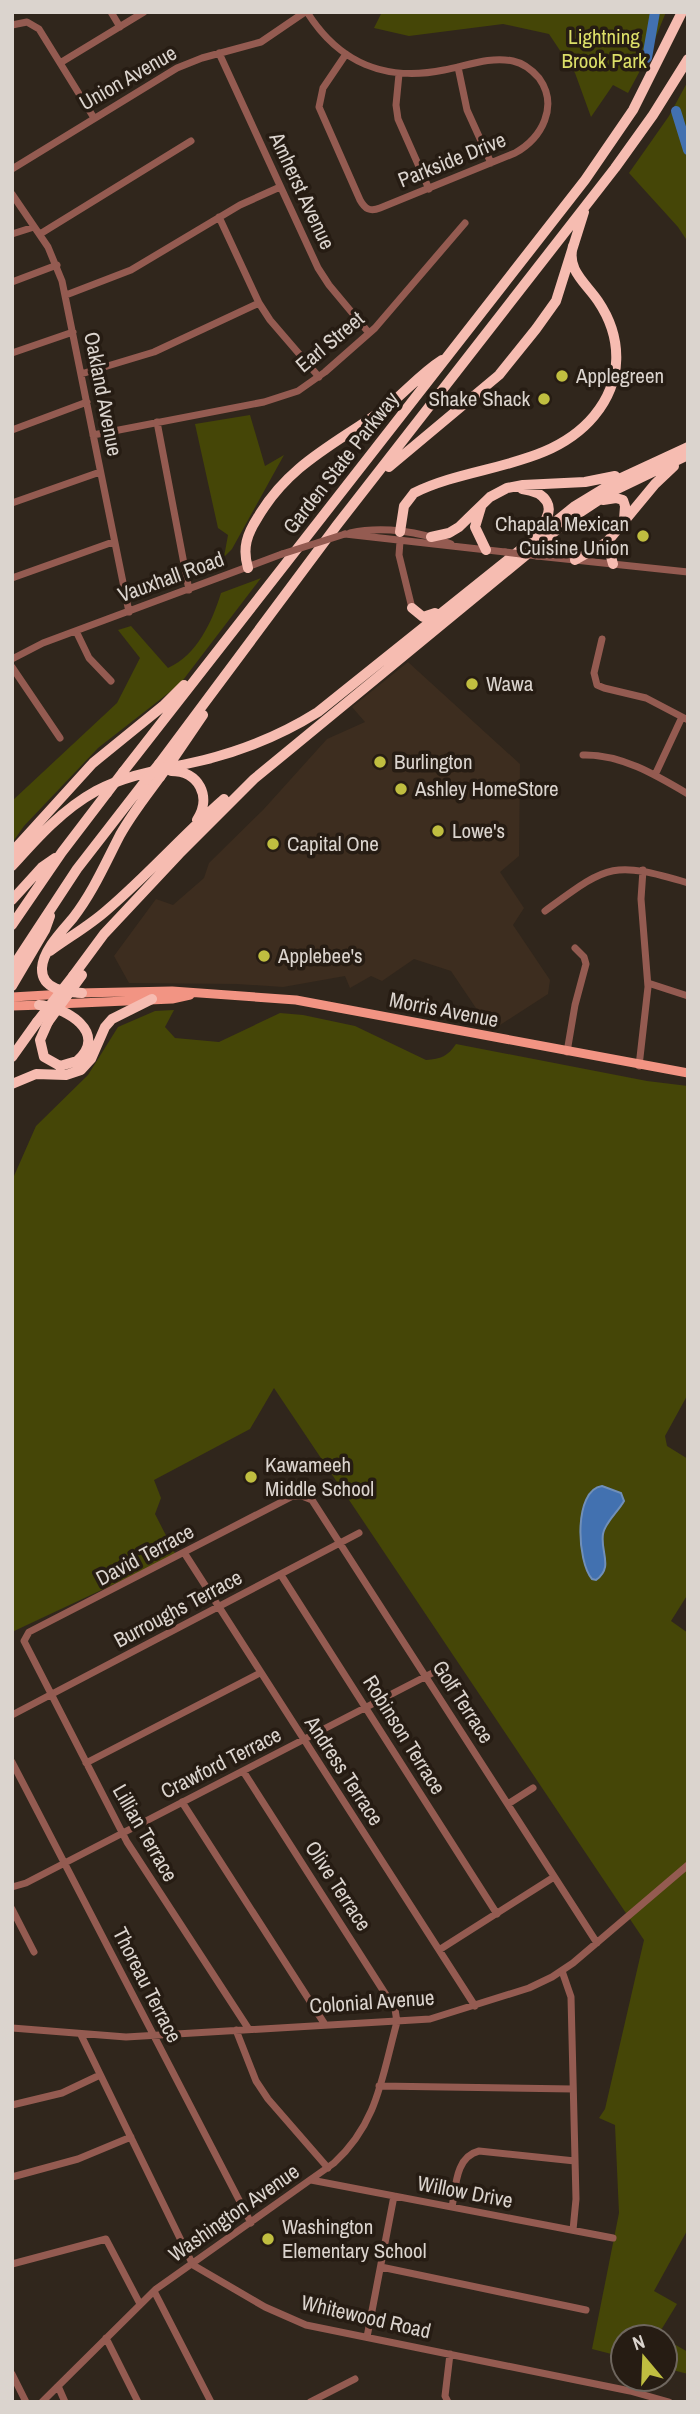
<svg xmlns="http://www.w3.org/2000/svg" width="700" height="2414" font-family="'Archivo Narrow',sans-serif">
  <style>
    .built { fill: #3d2d1f }
    .green { fill: #454607 }
    .water { fill: #4271b0; stroke: #708fb9; stroke-width: 2 }
    .lines { fill: none; stroke-linecap: round; stroke-linejoin: round }
    .river { stroke: #4271b0; stroke-width: 10 }
    .minor { stroke: #945b51; stroke-width: 7 }
    .major { stroke: #f29483; stroke-width: 9 }
    .highway { stroke: #f6bcb1; stroke-width: 10 }
    .minor-bridge { stroke: #945b51; stroke-width: 7 }
    .highway-bridge { stroke: #f6bcb1; stroke-width: 10 }
    .poi-dot { fill: #c0be40; stroke: #261c13; stroke-width: 2.5 }
    .labels { text-anchor: middle; stroke-width: 7; stroke-linejoin: round; paint-order: stroke }
    .park-label { font-size: 21px; fill: #dcdf68; stroke: #261c13 }
    .street-label { font-size: 21px; fill: #dbd4ce; stroke: #261c13 }
    .poi-label { font-size: 21px; fill: #dbd4ce; stroke: #261c13; text-anchor: start }
  </style>
  <rect width="100%" height="100%" fill="#30261c"/>
  <path class="built" d="M408,662L520,764L519,856L500,872L524,908L513,925L550,980L548,994L497,1027L488,1026L451,971L414,959L382,981L371,976L350,988L345,976L283,987L237,984L129,983L114,956L156,899L173,905L204,878L209,863L263,810L327,739L365,722L352,707Z"/>
  <path class="green" d="M382,12H666L649,54L628,93L613,85L591,117L575,73L549,34L503,24L409,36L374,28Z
    M688,81V242L678,227L629,173L669,116Z
    M250,415L265,466L284,455L232,549L224,557L228,535L218,528L195,424Z
    M261,578L180,684L98,748L24,826L12,843V801L117,703L140,658L118,630L131,626L168,668C197,655 212,622 221,593Z
    M174,1010L165,1027L175,1038L219,1042L280,1013L303,1015L355,1026L426,1060C441,1059 448,1056 456,1044L647,1081L688,1086V1394L665,1436L667,1446L688,1459V1594L671,1621L688,1633V2229L654,2291L677,2304L658,2335L661,2337H623V2357L592,2349L619,2213L615,2125L599,2118L605,2109L644,1940L274,1388L250,1429L154,1480L161,1498L155,1514L176,1555L12,1632L14,1176L36,1126L88,1075L118,1027L155,1011Z
    M665,2339L688,2352V2374L665,2368Z"/>
  <path class="water" d="M602,1486L621,1493L624,1501C618,1512 605,1522 603,1534C600,1552 614,1567 596,1580L592,1579C577,1562 573,1490 602,1486Z"/>
  <g class="lines">
    <path class="river" d="M647,58L655,12
      M676,111L688,150"/>
    <path class="minor" d="M111,12L120,27
      M307,12C339,63 386,82 444,70C466,66 490,56 513,61C523,63 532,70 539,78C559,106 542,138 515,153L380,208C370,212 365,209 360,200L319,107L323,88L346,54
      M12,25L27,22L39,29L94,118
      M219,53L318,268L329,285L369,333
      M60,63L144,12
      M458,67L467,110L491,163
      M399,74L396,105L398,119L429,189
      M12,169L177,68L202,58L261,42L305,12
      M12,194L48,247L62,281L129,612
      M219,217L259,303L270,320L319,377
      M12,234L34,227
      M40,234L191,141
      M12,282L57,265
      M66,295L131,270L240,205L280,187
      M12,353L73,332
      M81,374L154,352L259,303
      M157,422L189,590
      M12,430L87,402
      M93,435L264,402L298,391L325,372L375,328L465,223
      M12,503L100,472
      M350,533C382,526 420,531 451,544
      M345,534L505,552
      M400,541L399,555L412,608
      M537,556L688,572
      M12,578L113,542
      M76,631L89,658L111,681
      M602,639L594,673L597,685L604,688L646,698L688,720
      M12,659L43,643L282,554
      M12,667L60,738
      M583,755C621,754 656,775 688,794
      M655,775L682,717
      M545,911C608,865 611,860 688,883
      M648,983L688,996
      M567,1052L575,1005L586,964L584,957L575,948
      M639,1066L648,987L641,899L643,870
      M185,1554L475,2006
      M281,1575L497,1914
      M12,1715L359,1533
      M12,1762L251,2223
      M86,1763L260,1673
      M182,1802L324,2023
      M508,1804L533,1788
      M12,1887L26,1883L444,1667
      M12,1909L34,1952
      M439,1950L554,1877
      M562,1971L571,1997L576,2199L573,2230
      M12,2028L126,2037L430,2019L529,1988L552,1977L573,1963L688,1865
      M248,2028L127,1842L24,1641L29,1632L293,1496H302L312,1500L597,1943
      M236,2030L256,2081L268,2099L328,2168
      M81,2035L193,2265L265,2307L306,2325L630,2391L669,2402
      M379,2086L573,2089
      M12,2105L62,2093L100,2075
      M12,2177L78,2159L131,2137
      M311,2180L613,2238
      M452,2207C456,2187 455,2157 479,2151L575,2161
      M12,2264L106,2239L140,2304
      M381,2267L586,2310
      M154,2291L211,2402
      M367,2337L394,2196
      M106,2338L138,2402
      M12,2374L26,2402
      M58,2386L65,2402
      M42,2402L156,2289L334,2163C378,2123 382,2076 397,2022L395,2009L243,1771
      M310,2402L355,2379
      M448,2402L445,2396L450,2354"/>
    <path class="major" d="M78,993L172,991L296,1000L688,1073
      M12,997L64,994
      M57,1004L172,999L190,995
      M12,1006L43,1005"/>
    <path class="highway" d="M389,467L499,375L536,329L556,301L584,212
      M522,489C546,492 558,507 540,527
      M603,500L616,498L623,500L625,506L624,520
      M481,507L475,527L486,550
      M400,532L404,506L414,493C472,464 550,469 594,416C623,381 623,338 598,301C586,283 566,270 573,246
      M431,537L449,533L459,527L490,497L507,488L523,485L585,482L615,476
      M607,542L613,564
      M575,560L607,542L655,484L674,466
      M248,568C242,548 247,534 258,517C290,463 336,444 384,409C405,393 420,374 442,360
      M412,608L423,617L435,613
      M171,762L203,715
      M159,764L337,525L615,168L653,115L688,59
      M171,771C199,771 212,797 197,820
      M123,772L585,180L633,110L682,12
      M12,852L93,763L163,706L184,685
      M12,866C37,838 63,809 96,791C130,773 168,769 204,760C244,750 283,734 318,712L575,506L621,478L688,447
      M12,900L42,867L55,858
      M12,925L62,852L107,793
      M50,951C69,937 89,926 107,910C148,875 184,834 224,799
      M12,968L77,869L146,780
      M73,976L104,934L179,854L254,779L570,519L611,492L688,455
      M12,986L45,930L50,916
      M82,993C66,992 41,990 42,968C43,950 62,931 73,918C93,892 105,864 120,835C131,815 146,796 160,777
      M39,1005C66,1007 109,1033 77,1061L60,1066L44,1057L40,1040L48,1022
      M12,1057L37,1022
      M12,1084L36,1074L66,1075L81,1070L91,1059L105,1027L112,1019L152,999"/>
    <path class="minor-bridge" d="M505,552L537,556
      M282,554L345,534"/>
    <path class="highway-bridge" d="M160,777L171,762
      M146,780L159,764
      M107,793L123,772
      M37,1022L73,976
      M48,1022L82,975"/>
  </g>
  <g class="poi-dot">
    <circle cx="562" cy="376" r="7"/>
    <circle cx="544" cy="399" r="7"/>
    <circle cx="643" cy="536" r="7"/>
    <circle cx="472" cy="684" r="7"/>
    <circle cx="380" cy="762" r="7"/>
    <circle cx="401" cy="789" r="7"/>
    <circle cx="438" cy="831" r="7"/>
    <circle cx="273" cy="844" r="7"/>
    <circle cx="264" cy="956" r="7"/>
    <circle cx="251" cy="1477" r="7"/>
    <circle cx="268" cy="2239" r="7"/>
  </g>
  <g class="labels">
    <g class="park-label">
      <text x="604" y="44">Lightning<tspan x="604" dy="24">Brook Park</tspan></text>
    </g>
    <g class="street-label">
      <text transform="translate(128 78) rotate(-30)" y="7">Union Avenue</text>
      <text transform="translate(452 160) rotate(-22)" y="7">Parkside Drive</text>
      <text transform="translate(302 191) rotate(65)" y="7">Amherst Avenue</text>
      <text transform="translate(330 342) rotate(-40)" y="7">Earl Street</text>
      <text transform="translate(103 394) rotate(79)" y="7">Oakland Avenue</text>
      <text transform="translate(341 463) rotate(-52)" y="7">Garden State Parkway</text>
      <text transform="translate(171 577) rotate(-20)" y="7">Vauxhall Road</text>
      <text transform="translate(444 1010) rotate(11)" y="7">Morris Avenue</text>
      <text transform="translate(145 1555) rotate(-28)" y="7">David Terrace</text>
      <text transform="translate(178 1609) rotate(-28)" y="7">Burroughs Terrace</text>
      <text transform="translate(463 1702) rotate(57)" y="7">Golf Terrace</text>
      <text transform="translate(404 1735) rotate(58)" y="7">Robinson Terrace</text>
      <text transform="translate(221 1763) rotate(-27)" y="7">Crawford Terrace</text>
      <text transform="translate(344 1771) rotate(57)" y="7">Andress Terrace</text>
      <text transform="translate(145 1833) rotate(60)" y="7">Lillian Terrace</text>
      <text transform="translate(338 1886) rotate(57)" y="7">Olive Terrace</text>
      <text transform="translate(147 1985) rotate(63)" y="7">Thoreau Terrace</text>
      <text transform="translate(372 2002) rotate(-4)" y="7">Colonial Avenue</text>
      <text transform="translate(465 2192) rotate(11)" y="7">Willow Drive</text>
      <text transform="translate(234 2213) rotate(-35)" y="7">Washington Avenue</text>
      <text transform="translate(366 2317) rotate(13)" y="7">Whitewood Road</text>
    </g>
    <g class="poi-label">
      <text x="576" y="383">Applegreen</text>
      <text x="530" y="406" text-anchor="end">Shake Shack</text>
      <text x="629" y="531" text-anchor="end">Chapala Mexican<tspan x="629" dy="24">Cuisine Union</tspan></text>
      <text x="486" y="691">Wawa</text>
      <text x="394" y="769">Burlington</text>
      <text x="415" y="796">Ashley HomeStore</text>
      <text x="452" y="838">Lowe's</text>
      <text x="287" y="851">Capital One</text>
      <text x="278" y="963">Applebee's</text>
      <text x="265" y="1472">Kawameeh<tspan x="265" dy="24">Middle School</tspan></text>
      <text x="282" y="2234">Washington<tspan x="282" dy="24">Elementary School</tspan></text>
    </g>
  </g>
  <rect width="700" height="2414" fill="none" stroke="#dbd4ce" stroke-width="28"/>
  <g transform="translate(644 2358) rotate(341)"><circle r="33" fill="#261c13" stroke="#6e665e" stroke-width="2"/>
  <path d="M0-5L12 26L0 18L-12 26Z" fill="#c0be40"/>
  <text y="-10" font-size="19" font-weight="bold" text-anchor="middle" fill="#dbd4ce">N</text>
  </g>
</svg>
